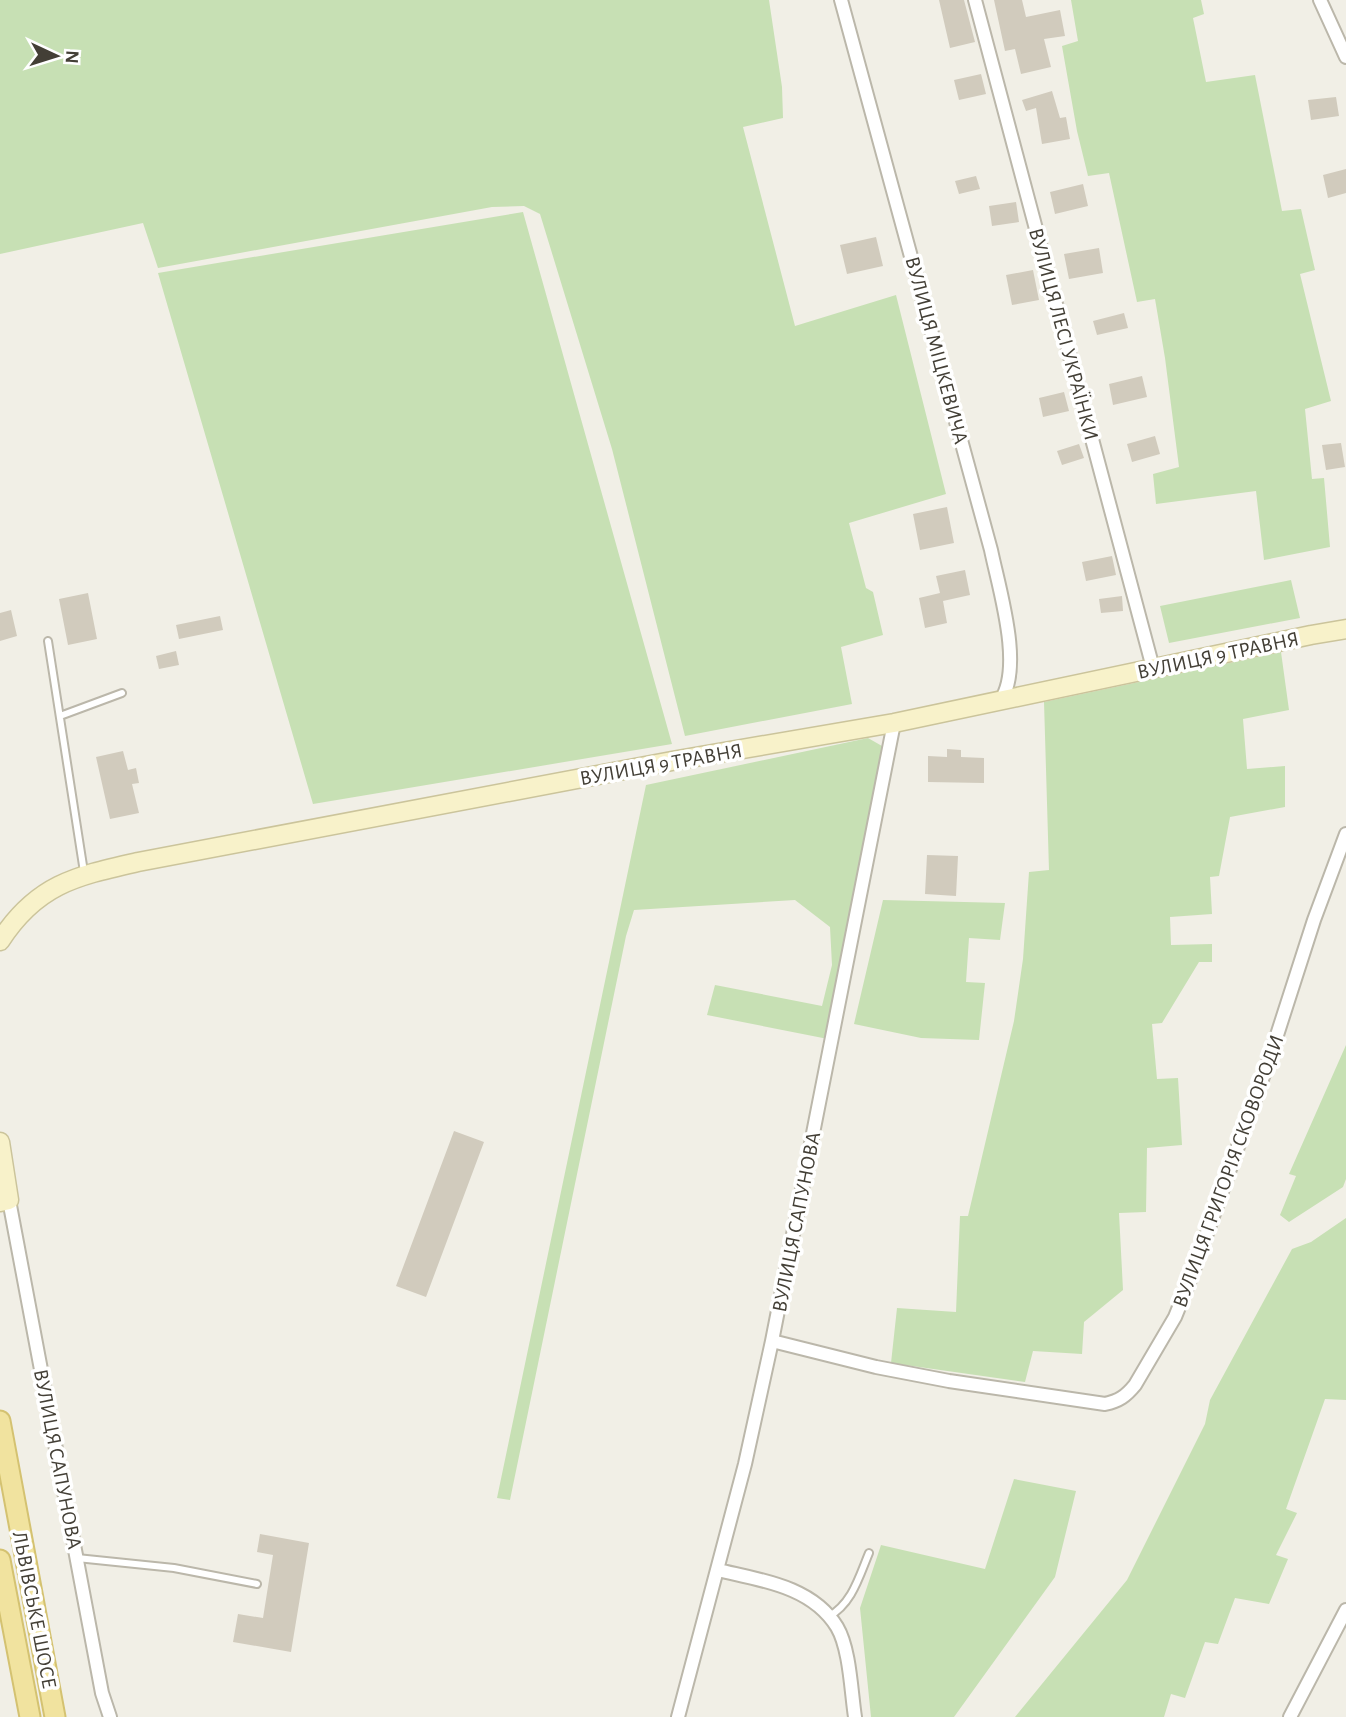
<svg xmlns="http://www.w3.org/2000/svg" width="1346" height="1717" font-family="'Alegreya Sans',sans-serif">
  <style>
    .green { fill: #c7e0b4 }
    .building { fill: #d1cbbd }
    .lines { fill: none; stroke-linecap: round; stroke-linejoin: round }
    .lane-casing { stroke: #bbb7aa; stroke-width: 10 }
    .street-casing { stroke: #bbb7aa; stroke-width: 16 }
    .secondary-casing { stroke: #cbc49b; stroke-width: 21 }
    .primary-casing { stroke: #d4c271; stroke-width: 23 }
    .lane { stroke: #fff; stroke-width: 6 }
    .street { stroke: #fff; stroke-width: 12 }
    .secondary { stroke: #f8f2ca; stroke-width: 18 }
    .primary { stroke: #f1e39f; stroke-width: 19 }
    .labels { text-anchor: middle; stroke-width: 7; stroke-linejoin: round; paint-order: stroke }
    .street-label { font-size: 21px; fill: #433f36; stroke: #fff }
  </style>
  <rect width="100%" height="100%" fill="#f1efe6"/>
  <path class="green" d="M0,0H769L782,87L783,118L743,127L795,326L896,295L946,494L849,523L866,588L873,592L883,635L841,647L852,704L685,736L612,449L540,214L524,206L492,207L158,268L143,223L0,254Z
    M1071,0H1201L1204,14L1193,18L1206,82L1255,75L1282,211L1301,209L1315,270L1300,274L1331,401L1305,409L1312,479L1324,478L1330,547L1264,560L1256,491L1156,504L1153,474L1179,467L1165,358L1155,299L1137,302L1109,173L1088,176L1077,131L1062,46L1078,41Z
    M523,212L672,744L313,804L158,273Z
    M1291,580L1300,618L1169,643L1160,606Z
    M1281,652L1289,710L1243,719L1247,769L1285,766V807L1230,817L1219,876L1210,877L1212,914L1170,917L1171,945L1212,944V962H1199L1162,1023L1152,1024L1157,1079L1178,1078L1182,1145L1147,1148L1146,1212L1119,1213L1123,1290L1084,1322L1082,1354L1033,1351L1025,1382L891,1363L897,1308L956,1312L960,1216H968L1014,1021L1023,959L1029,872L1049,870L1044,702Z
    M868,738L889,750L833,1040L707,1015L715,985L822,1006L832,965L830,927L795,900L634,910L626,936L510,1500L497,1498L646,785Z
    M883,900L1005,903L1000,940L969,938L966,982L985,983L979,1040L921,1038L854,1024Z
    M1346,1045V1179L1343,1187L1289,1222L1280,1215L1296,1176L1289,1174Z
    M1346,1218V1400L1325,1399L1286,1509L1297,1513L1276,1555L1288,1559L1269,1604L1235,1598L1218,1644L1205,1642L1185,1698L1171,1694L1164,1717H1015L1127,1580L1205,1424L1210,1400L1292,1249L1311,1242Z
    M1014,1479L1076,1491L1055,1577L954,1717H871L860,1608L881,1545L985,1569Z"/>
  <path class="building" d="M939,0H964L975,42L950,48Z
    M994,0H1022L1026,17L1060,10L1065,36L1044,39L1051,67L1021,74L1015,49L1005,51Z
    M981,74L986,94L959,100L954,80Z
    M1052,91L1060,118L1066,117L1070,139L1042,144L1036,108L1026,111L1022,100Z
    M1336,97L1339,116L1311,120L1308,100Z
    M1346,169V193L1328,198L1323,175Z
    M976,176L980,189L959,194L955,181Z
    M1083,184L1088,206L1055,214L1050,192Z
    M1016,202L1019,222L992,226L989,206Z
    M876,237L883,266L847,274L840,245Z
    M1099,248L1103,273L1069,279L1064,254Z
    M1033,270L1039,300L1012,305L1006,275Z
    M1124,313L1128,328L1097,335L1093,321Z
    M1142,376L1147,397L1113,405L1109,384Z
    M1064,392L1069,411L1043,417L1039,398Z
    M1155,436L1160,454L1132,462L1127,444Z
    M1341,443L1345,467L1326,470L1322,445Z
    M1079,444L1084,458L1062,465L1057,451Z
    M947,507L954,543L920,550L913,514Z
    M1112,556L1116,575L1086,581L1082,562Z
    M965,570L970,595L943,601L947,623L925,628L919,598L940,593L936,576Z
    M88,593L97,639L68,645L59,599Z
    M1122,596L1123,611L1101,613L1099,599Z
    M11,610L17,636L0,641V613Z
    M220,616L223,630L179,639L176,625Z
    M176,651L179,665L159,669L156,656Z
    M947,749L961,750V757L984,758V783L928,782V756L947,757Z
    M123,751L128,770L136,768L139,783L132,784L139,813L110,819L96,757Z
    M927,855L958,856L956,896L925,894Z
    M454,1131L484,1142L426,1297L396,1286Z
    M260,1534L309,1543L291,1652L233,1642L238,1614L263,1618L273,1555L257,1552Z"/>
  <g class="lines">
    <g class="lane-casing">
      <path id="lane" d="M48,641L84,872
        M60,716L122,693
        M77,1558L174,1568L257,1584
        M828,1617C852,1604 859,1577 869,1553"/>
    </g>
    <g class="street-casing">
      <path id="street" d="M841,0L991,550C999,589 1024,668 1000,701
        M975,0L1153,668
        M1320,0L1346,57
        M9,1200L102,1693L110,1717
        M772,1341L876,1367L949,1381L1105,1404C1119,1401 1126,1396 1135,1385L1175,1317L1192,1275L1269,1060L1314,920L1346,834
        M718,1570C760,1580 812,1586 837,1627C850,1649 851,1691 855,1717
        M678,1717L745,1464L772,1341L894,723
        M1290,1717L1346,1610"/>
    </g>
    <g class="secondary-casing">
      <path id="secondary" d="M0,941C37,884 76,876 138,862L672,761L894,723L1311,635L1346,629
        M0,1142L9,1200L0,1202"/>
    </g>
    <g class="primary-casing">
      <path id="primary" d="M0,1421L55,1717
        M0,1560L30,1717"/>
    </g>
    <use href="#lane" class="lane"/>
    <use href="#street" class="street"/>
    <use href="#secondary" class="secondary"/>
    <use href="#primary" class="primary"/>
  </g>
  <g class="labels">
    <g class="street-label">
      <text transform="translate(1064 334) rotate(75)" y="7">ВУЛИЦЯ ЛЕСІ УКРАЇНКИ</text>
      <text transform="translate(937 350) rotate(75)" y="7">ВУЛИЦЯ МІЦКЕВИЧА</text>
      <text transform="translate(1218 655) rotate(-12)" y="7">ВУЛИЦЯ 9 ТРАВНЯ</text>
      <text transform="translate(661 764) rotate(-10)" y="7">ВУЛИЦЯ 9 ТРАВНЯ</text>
      <text transform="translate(1228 1171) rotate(-70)" y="7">ВУЛИЦЯ ГРИГОРІЯ СКОВОРОДИ</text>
      <text transform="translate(796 1222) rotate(-79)" y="7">ВУЛИЦЯ САПУНОВА</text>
      <text transform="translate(58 1459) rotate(79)" y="7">ВУЛИЦЯ САПУНОВА</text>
      <text transform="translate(35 1610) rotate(79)" y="7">ЛЬВІВСЬКЕ ШОСЕ</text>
    </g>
  </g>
  <g transform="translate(56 56) rotate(94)" stroke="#ffffff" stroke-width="5" paint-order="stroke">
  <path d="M0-5L12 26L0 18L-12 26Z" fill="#433f36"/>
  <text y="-10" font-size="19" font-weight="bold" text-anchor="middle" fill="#433f36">N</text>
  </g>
</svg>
